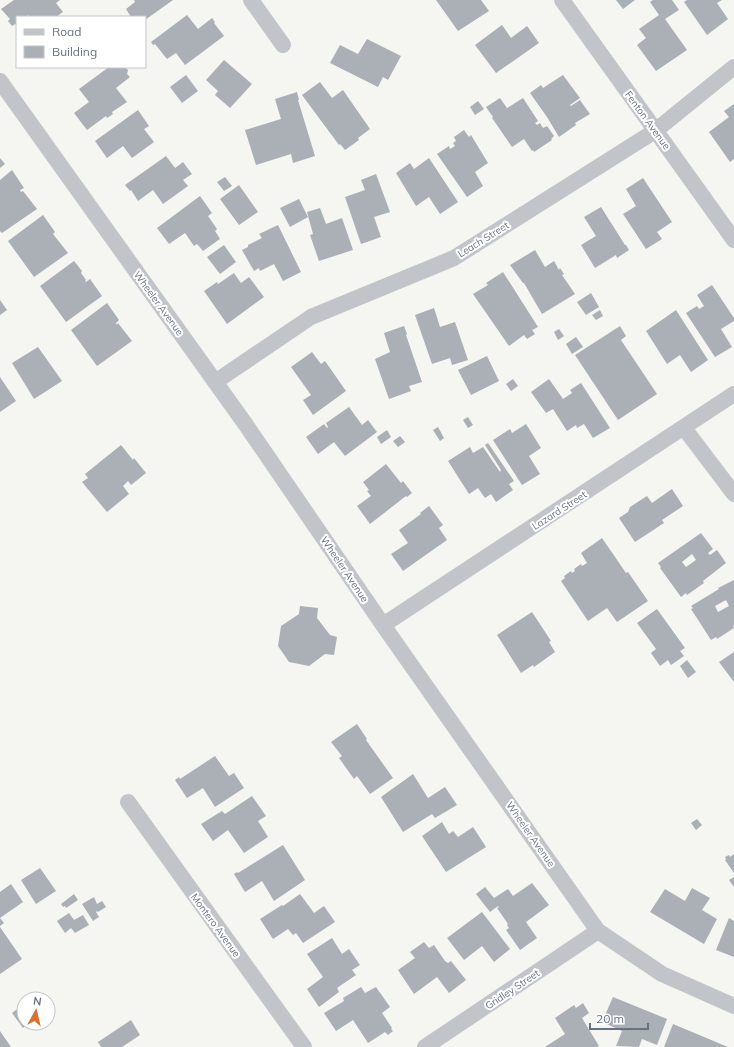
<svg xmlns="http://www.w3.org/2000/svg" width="734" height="1047" font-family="Mulish,sans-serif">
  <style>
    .building { fill: #aab0b6; fill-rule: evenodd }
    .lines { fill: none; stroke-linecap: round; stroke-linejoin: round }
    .minor { stroke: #c1c4c8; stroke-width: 16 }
    .labels { text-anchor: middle; stroke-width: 4; stroke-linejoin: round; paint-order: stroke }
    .street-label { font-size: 10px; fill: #667181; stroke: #fff }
  </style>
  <rect width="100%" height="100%" fill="#f5f5f2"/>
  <path class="building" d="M14,0H60L56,3L63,12L56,17H29L28,15L25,17H17V23L12,26L8,21L10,19L1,9Z
    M134,0H173L145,20V17H131L126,9L135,2Z
    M436,0H481L489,11L458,31Z
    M616,0H635L623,9Z
    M653,0H672L679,10L665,19L687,50L656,71L637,45L646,38L639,29L659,15L650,2Z
    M687,0H722L717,3L728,19L707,35L684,2Z
    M187,15L198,29L212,18L215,22L214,23L224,36L185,65L176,53L167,59L155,44L153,45L151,42Z
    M502,25L511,38L527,26L539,43L496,73L475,45Z
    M367,39L401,56L388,80L383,77L378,87L330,63L340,45L358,54Z
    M224,60L252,84L230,108L215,95L218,91L206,80Z
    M109,67H125L128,70L127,74L130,77L116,88L127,102L112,112L113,114L107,118L106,116L87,130L74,113L89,102L79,89Z
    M186,75L198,91L182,103L170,87Z
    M563,75L580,98L570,105L571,106L580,100L590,114L575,123L576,125L559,137L547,117L530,93L541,85L543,88Z
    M320,82L332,98L343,90L370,129L358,138L359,140L345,150L340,144L339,145L302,95Z
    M297,92L299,100H298L315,156L293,163L291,154L256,165L245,130L281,119L275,99Z
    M500,98L507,108L523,98L538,121L535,123L537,125L540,123L543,128L547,126L554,136L551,139L552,140L534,152L533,150L532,151L524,139L512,147L492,118L493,117L486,107Z
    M478,101L484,109L475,115L470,107Z
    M734,104V159L730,162L709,132L729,117L724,111Z
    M138,110L149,126L144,129L154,142L132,158L123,146L107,158L95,141Z
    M464,130L469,137L471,135L488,163L475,172L483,186L467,197L437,154L449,146L450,149L455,146L453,143L456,141L454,137Z
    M166,156L175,168L183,162L192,174L183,180L188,186L163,204L153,190L138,201L131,190L130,191L125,185Z
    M0,158L5,164L0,168Z
    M429,158L458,202L440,214L429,197L416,206L396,173L410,163L414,169Z
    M12,170L24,188L20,190L21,192L23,191L37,209L2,233L0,231V180Z
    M376,174L390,212L374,217L381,237L361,244L345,197L365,190L361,180Z
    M225,177L232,186L224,191L217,182Z
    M643,178L672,222L657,232L662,239L646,249L623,214L636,206L626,189Z
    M239,185L258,212L239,225L220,199Z
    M200,196L212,213L208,216L217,229L215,231L220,239L203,251L197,244L194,246L185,233L169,244L157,228Z
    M299,199L308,217L290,227L280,208Z
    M601,207L625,245H626L629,250L617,258L616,255L595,268L581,245L596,236L584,217Z
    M320,208L326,224L342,218L353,250L319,261L310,235L313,234L307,212Z
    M43,215L55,232L53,234L68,253L34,277L8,241Z
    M278,225L301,272L283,281L274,264L260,271L259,268L254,271L242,250L248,247V245L262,238L259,234Z
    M224,245L236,262L220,274L207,257Z
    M535,250L545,267L554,261L559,270L560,268L564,274L562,275L575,294L542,314L524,283H523L510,265Z
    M74,261L82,271L81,273L86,280L85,281L86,282L90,279L102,296L66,322L40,286Z
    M503,272L538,327L532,330L535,334L527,339L524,335L509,346L473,294L488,285L486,283Z
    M234,273L241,283L249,277L264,297L227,324L204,291L217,282L218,284Z
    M712,285L734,318V321L721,329L732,347L715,357L686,313L697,306L699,309L704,306L697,295Z
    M591,293L599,307L586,315L577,302Z
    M0,300L7,310L0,315Z
    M107,303L119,320L116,323L117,325L118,323L132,341L97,366L71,330Z
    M434,308L440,327L455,322L468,360L452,365L450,358L432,364L415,315Z
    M600,310L603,316L596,320L592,315Z
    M676,310L708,360L691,372L680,355L667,364L646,331Z
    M404,326L407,334L406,335L422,382L409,386L411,391L389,399L375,359L390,352L384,333Z
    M620,326L626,336L621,340L657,394L618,420L575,355Z
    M559,329L564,336L558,340L554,332Z
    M576,337L583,347L572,354L566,344Z
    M38,347L62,381L34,399L12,363Z
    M312,352L321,364L325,361L346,391L313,415L303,400L311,395L291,367Z
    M487,356L499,381L471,395L458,370Z
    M0,377L16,401L0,412Z
    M513,379L518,386L511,391L506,384Z
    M549,379L563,399L572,393L570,390L581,383L610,428L593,438L584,424L577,428L576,425L567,431L553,409L546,413L531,392Z
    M349,407L362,425L368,420L377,432L345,456L334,442L318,454L306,437L324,424L327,428L328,427L326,423Z
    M468,417L473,425L468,428L463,420Z
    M526,424L541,448L529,456L540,474L522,485L493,440L510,429L512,433Z
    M438,427L444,438L440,441L433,430Z
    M387,430L391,437L381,444L377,437Z
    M400,436L405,442L398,447L393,441Z
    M488,443L514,481L509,484L513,490L496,502L491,494L485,498L478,488L469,494L448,461L470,447L473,453L483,447L500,472L501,470L485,445Z
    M121,445L133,460L134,458L146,473L131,485L128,481L123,486L129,494L107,512L82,482L88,478L85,474Z
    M386,464L401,483L403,481L412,493L407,497L406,496L370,524L357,506L371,496L367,491L369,490L363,482Z
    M672,489L683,506L662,520L664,523L635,542L619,518L628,512L630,507L647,496L652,503Z
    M429,506L443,525L439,528L447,540L403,571L391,554L408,543L399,530L421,514L420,513Z
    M701,533L713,549L708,553L710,555L717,550L726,563L703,581L704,583L687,595L686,593L681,597L660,568L661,567L658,563ZM692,554L696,560L686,567L682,562Z
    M602,538L626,573L628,572L648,601L617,622L607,608L588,621L561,581L565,578L564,576L571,571L572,573L575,571L574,569L581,564L582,566L587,563L581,553Z
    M734,580V625L733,626L734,628L717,639L716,637L711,640L691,609L693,608L691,606L719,589L718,588ZM726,600L729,606L718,612L715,606Z
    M300,606L318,608L317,618L330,635L337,637L334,655L325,654L309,666L289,662L278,646L281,626L299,614Z
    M657,609L685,648L680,651L684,656L671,665L668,660L660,666L651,653L656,649L637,623Z
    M532,612L551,641L549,642L555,652L534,667L533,665L521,673L497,635Z
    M734,652V682L719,662Z
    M687,660L696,672L688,678L680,666Z
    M357,724L367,739L366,740L393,778L370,794L357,776L354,779L339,758L342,756L331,742Z
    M215,756L229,776L234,773L244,788L215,807L203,788L187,798L175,780L179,777L180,779Z
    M413,774L428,798L445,787L457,805L435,818L432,814L403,832L381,797Z
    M252,796L266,816L258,821L268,837L244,853L228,830L213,841L201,824L222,811L225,814Z
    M697,819L702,825L696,830L691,823Z
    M442,822L449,834L453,831L458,837L473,827L486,847L446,872L422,836Z
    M283,845L305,880L274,901L262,881L245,892L234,874L237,872L238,873Z
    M734,854V873L725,860L726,859L725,857L729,855L730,857Z
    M40,868L56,891L36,904L21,880Z
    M734,877V887L729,880Z
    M532,883L549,905L526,922L537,938L520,950L506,930L509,928L507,925L508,924L497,908L499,907L498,906L490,912L476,894L485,887L494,898L508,889L513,896Z
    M11,884L23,902L0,918L4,923L0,926V892Z
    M692,888L710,898L702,910L717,919L704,944L650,912L665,889L685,901Z
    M74,894L78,900L66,908L65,906L63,907L61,904Z
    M300,894L314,913L324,906L335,922L303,943L296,933L293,935L288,929L273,939L260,919L282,905L283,906Z
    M94,897L97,904L102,901L106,907L98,912L97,911L96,912L99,917L93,921L82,904Z
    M482,912L510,949L494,962L482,946L464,960L447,938Z
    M69,913L74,920L83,915L89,925L75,933L71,928L65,933L57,921Z
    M729,918L734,921V957L716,950Z
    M0,927L22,959L0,974Z
    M332,938L342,954L349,949L360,965L352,970L356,975L337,988L339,992L319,1007L307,989L323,977L307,954Z
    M424,942L429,948L434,945L445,961L448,963L451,961L466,980L449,993L437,977L414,994L398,970L415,958L410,952Z
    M361,987L365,993L376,987L390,1007L382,1013L392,1028L391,1029L393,1031L388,1035L385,1032L368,1043L353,1020L336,1031L324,1013L344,1001L343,998Z
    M613,997L667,1019L657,1045L642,1039L639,1047L616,1046L622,1031L602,1022Z
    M583,1003L589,1013L582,1018L599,1046L597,1047H545L565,1034L555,1018L574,1005L576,1008Z
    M24,1004V1023H29L23,1028L12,1013Z
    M131,1020L140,1035L122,1047H101L98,1042Z
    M673,1024L728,1047H664Z
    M0,1031L11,1047H0Z"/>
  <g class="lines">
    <path class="minor" d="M251,0L283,45
      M562,0L734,240
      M0,81L246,425L383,625L598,931L662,974L734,1006
      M215,382L311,317L454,258L655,131L734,67
      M684,428L734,494
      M383,625L734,394
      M128,802L304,1047
      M425,1047L598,931"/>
  </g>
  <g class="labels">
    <g class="street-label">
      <text transform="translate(648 120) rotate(54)" y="4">Fenton Avenue</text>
      <text transform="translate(483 239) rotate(-32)" y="4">Leach Street</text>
      <text transform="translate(159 303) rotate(54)" y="4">Wheeler Avenue</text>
      <text transform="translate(559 510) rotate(-33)" y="4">Lazard Street</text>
      <text transform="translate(345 569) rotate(56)" y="4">Wheeler Avenue</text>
      <text transform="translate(531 834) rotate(55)" y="4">Wheeler Avenue</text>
      <text transform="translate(216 925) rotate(54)" y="4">Montero Avenue</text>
      <text transform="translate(512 989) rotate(-34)" y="4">Gridley Street</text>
    </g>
  </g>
  <rect x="16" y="16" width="130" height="52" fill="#ffffff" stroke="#c2c6cd"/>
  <rect x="24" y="29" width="20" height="6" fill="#c1c4c8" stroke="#c2c6cd"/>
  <text x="52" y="36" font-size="12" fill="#667181">Road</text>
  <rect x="24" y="46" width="20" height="12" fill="#aab0b6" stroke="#c2c6cd"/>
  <text x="52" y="56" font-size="12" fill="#667181">Building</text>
  <g transform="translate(36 1011) rotate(8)"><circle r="19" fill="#ffffff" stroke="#c2c6cd"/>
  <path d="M0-3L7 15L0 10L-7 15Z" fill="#d77230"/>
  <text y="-6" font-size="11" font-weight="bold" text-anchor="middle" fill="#667181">N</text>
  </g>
  <path d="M590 1023v6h58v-6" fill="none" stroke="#667181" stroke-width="2"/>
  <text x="596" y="1023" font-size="12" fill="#667181" stroke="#ffffff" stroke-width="3" paint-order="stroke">20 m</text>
</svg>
